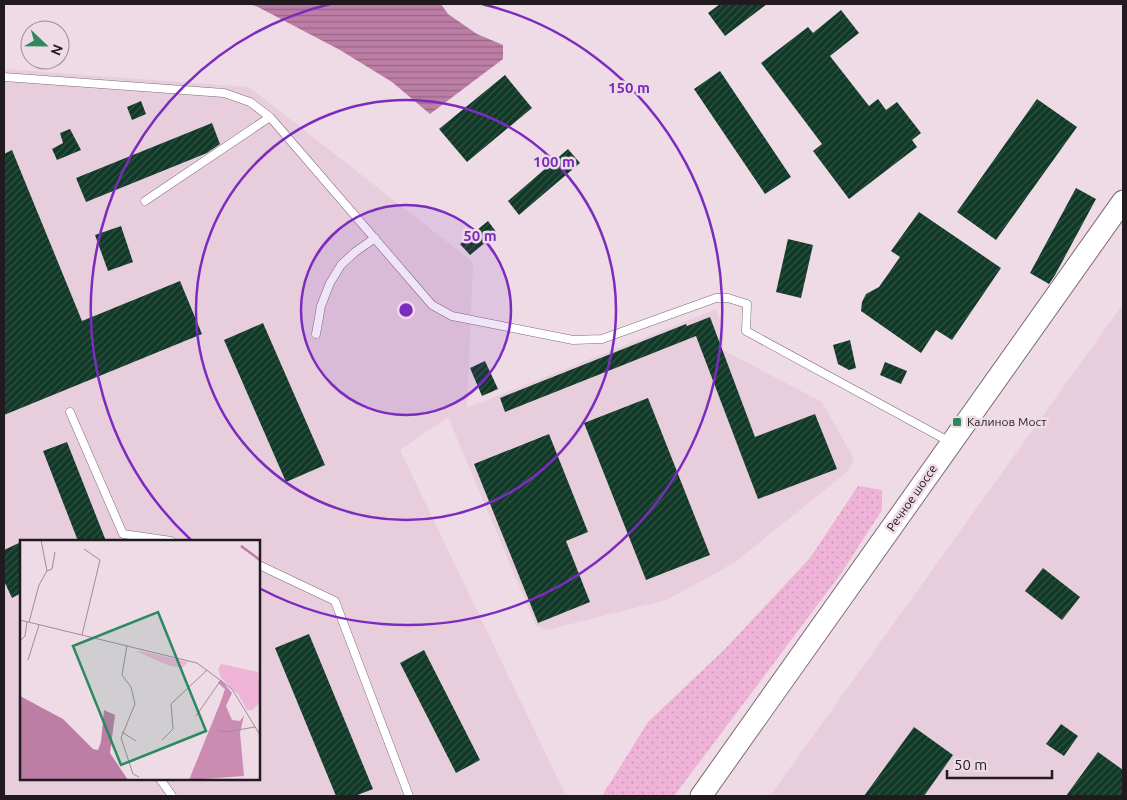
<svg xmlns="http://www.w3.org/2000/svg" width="1127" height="800" font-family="Ubuntu,sans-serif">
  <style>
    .built { fill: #e8cedd; fill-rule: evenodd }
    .green { fill: url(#green-dots) }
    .water { fill: url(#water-rules) }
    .building { fill: url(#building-hatch) }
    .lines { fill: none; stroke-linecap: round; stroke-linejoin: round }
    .lane-casing { stroke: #7d6c76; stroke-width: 9 }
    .secondary-casing { stroke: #7d6c76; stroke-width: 23 }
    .lane { stroke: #fff; stroke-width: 8 }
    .secondary { stroke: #fff; stroke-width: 21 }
    .ring { fill: none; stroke: #7b2cbf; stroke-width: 2.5 }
    .poi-dot { fill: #2c8960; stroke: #eedbe6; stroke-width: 2 }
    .labels { text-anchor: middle; stroke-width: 5; stroke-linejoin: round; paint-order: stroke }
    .poi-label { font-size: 12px; fill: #211b1f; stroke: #eedbe6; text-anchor: start }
    .street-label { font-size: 12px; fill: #211b1f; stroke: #eedbe6 }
    .inset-river { fill: none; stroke: #bd7ea5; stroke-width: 2.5 }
    .inset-road { fill: none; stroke: #9c8e96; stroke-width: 1 }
    .view { fill: #2c8960; fill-opacity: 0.15; stroke: #2c8960; stroke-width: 2.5 }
    .inset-edge { fill: none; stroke: #211b1f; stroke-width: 2.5 }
    .centre { fill: #7b2cbf; stroke: #eedbe6; stroke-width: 2.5 }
    .ring-label { font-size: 15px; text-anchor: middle; font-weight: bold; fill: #7b2cbf; stroke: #eedbe6; stroke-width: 5; stroke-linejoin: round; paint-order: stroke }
  </style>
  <defs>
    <pattern id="green-dots" width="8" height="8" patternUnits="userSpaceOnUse" patternTransform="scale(1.25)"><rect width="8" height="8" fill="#eeb3d7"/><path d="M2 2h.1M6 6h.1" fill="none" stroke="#cc99b8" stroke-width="1.8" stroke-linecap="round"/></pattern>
    <pattern id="water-rules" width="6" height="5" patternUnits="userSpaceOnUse" patternTransform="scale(1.25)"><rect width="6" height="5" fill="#bd7ea5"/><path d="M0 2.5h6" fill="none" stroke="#996686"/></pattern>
    <pattern id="building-hatch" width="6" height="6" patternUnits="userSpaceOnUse" patternTransform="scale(1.25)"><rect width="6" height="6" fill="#113927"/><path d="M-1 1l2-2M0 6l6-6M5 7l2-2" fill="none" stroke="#335345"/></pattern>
  </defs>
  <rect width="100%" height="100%" fill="#eedbe6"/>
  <path class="built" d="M4,69L249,87L473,262L467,408L716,309L724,331L723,350L822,402L854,459L847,472L735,562L718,572L666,600L547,630L536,626L448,417L400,450L566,796H4ZM21,541H259V779H21Z
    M1123,304V796H770Z"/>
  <path class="green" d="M858,486L882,490V510L842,572L765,675L674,796H602L648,722L725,649L810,558Z"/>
  <path class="water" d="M247,4H441L448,14L477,34L503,45V59L430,114L392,82L340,50L256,6Z"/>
  <path class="building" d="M720,4H767L725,36L708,13Z
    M841,10L859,33L830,56L869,106L878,99L886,110L897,102L921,133L912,140L917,147L849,199L813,151L822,144L761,63L808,27L813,33Z
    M720,71L791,177L765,194L694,89Z
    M505,75L532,108L467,162L439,129Z
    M1037,99L1077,127L996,240L957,212Z
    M141,101L146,114L132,120L127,107Z
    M212,123L220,144L207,153L86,202L76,178Z
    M70,129L81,150L57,160L52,149L63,143L60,133Z
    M568,149L580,163L519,215L508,201Z
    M12,150L82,321L180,281L202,334L4,415V154Z
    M1076,188L1096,199L1055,275L1049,284L1030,273Z
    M919,212L1001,268L952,340L936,330L921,353L861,311L862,302L866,294L879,287L900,257L891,251Z
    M488,221L497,233L470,255L460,244Z
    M121,226L133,262L108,271L95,235Z
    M788,239L813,245L801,298L776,292Z
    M710,317L755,437L815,414L837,469L758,499L696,336L505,412L500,398L686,324L687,326Z
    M263,323L325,465L286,482L224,340Z
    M850,340L856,368L849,370L838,364L833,345Z
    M485,361L498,389L482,396L470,368Z
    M885,362L907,371L901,384L880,375Z
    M648,398L710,555L646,580L584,423Z
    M549,434L588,532L566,541L590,602L538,623L474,464Z
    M67,442L106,541H78L43,451Z
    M21,542V593L12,598L4,581V550Z
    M1043,568L1080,597L1062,620L1025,591Z
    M309,634L373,789L355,796H336L275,648Z
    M424,650L480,760L456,773L400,663Z
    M1061,724L1078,736L1064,756L1046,744Z
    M914,727L953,755L924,796H864Z
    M1098,752L1123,770V796H1066Z"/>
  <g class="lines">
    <g class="lane-casing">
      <path id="lane" d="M4,77L224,93L250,102L270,117L432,305L452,316L573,340L602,339L716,298H728L747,304L746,331L950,442
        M145,201L270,117
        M316,334L321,306L330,283L341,265L355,252L375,238
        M70,412L123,534L171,541
        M259,565L335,601L409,796
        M160,779L172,796"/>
    </g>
    <g class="secondary-casing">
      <path id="secondary" d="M701,796L1123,201"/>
    </g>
    <use href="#lane" class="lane"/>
    <use href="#secondary" class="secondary"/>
  </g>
  <circle cx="406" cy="310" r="105" fill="#7b2cbf" fill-opacity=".12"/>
  <g class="ring">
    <circle cx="406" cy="310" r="105"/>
    <circle cx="406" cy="310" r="210"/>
    <path d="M191 540A315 315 0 0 1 330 4M482 4A315 315 0 1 1 261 589"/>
  </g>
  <rect class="poi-dot" x="952" y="417" width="10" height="10" rx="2.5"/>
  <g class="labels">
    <g class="poi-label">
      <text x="967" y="426">Калинов Мост</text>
    </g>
    <g class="street-label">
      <text transform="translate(912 498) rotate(-55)" y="4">Речное шоссе</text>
    </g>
  </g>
  <g transform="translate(20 540)">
    <rect width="240" height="240" fill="#eedbe6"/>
    <path d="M116,111L126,112L168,122L162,128L150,126ZM201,124L238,132L240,162L233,170H227L218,154L201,138L198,129Z" fill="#eeb3d7"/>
    <path d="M201,140L212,153L206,166L212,180L220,181L224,175L220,193L224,236L169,240L201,161L205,149L198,143Z" fill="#cb8bb3"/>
    <path d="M0,156L43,179L73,209L78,210L81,202L84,170L95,175L90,213L108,240H0Z" fill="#bd7ea5"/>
    <path class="inset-river" d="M221,6L240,20M0,196L16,204L56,240"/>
    <path class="inset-road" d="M27,31L32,29L35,12M0,80L177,123L212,149L240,195M9,82L19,45L27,31L21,0M62,95L80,20L64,9M0,101L5,96L7,82M107,105L102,135L111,147L115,164L101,198L113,234L119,237M8,120L19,85M176,176L201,140M197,190L206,192L235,187M102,192L116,201M142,200L153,189L151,164L187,130"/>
    <path class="view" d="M138,72L186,191L101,225L53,106Z"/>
    <rect width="240" height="240" class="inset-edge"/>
  </g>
  <circle cx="406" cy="310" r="8" class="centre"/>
  <g class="ring-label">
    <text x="629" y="93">150 m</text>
    <text x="554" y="167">100 m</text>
    <text x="480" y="241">50 m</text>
  </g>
  <rect width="1127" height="800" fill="none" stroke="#211b1f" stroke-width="10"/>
  <g transform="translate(45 45) rotate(112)"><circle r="24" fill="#eedbe6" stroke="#9c8e96"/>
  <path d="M0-4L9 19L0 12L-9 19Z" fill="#2c8960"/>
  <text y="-8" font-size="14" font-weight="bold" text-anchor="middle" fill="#211b1f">N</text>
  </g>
  <path d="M947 770v8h105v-8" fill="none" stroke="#211b1f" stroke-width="2.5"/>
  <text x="954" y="770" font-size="15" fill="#211b1f" stroke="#eedbe6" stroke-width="4" paint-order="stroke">50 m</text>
</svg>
